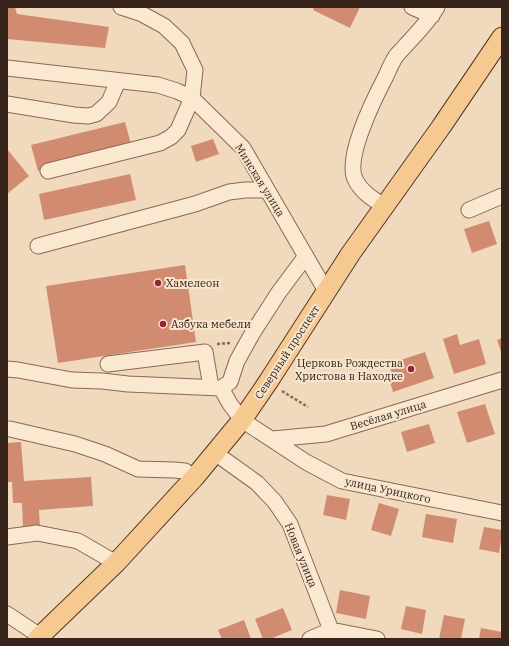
<svg xmlns="http://www.w3.org/2000/svg" width="509" height="646" font-family="'IBM Plex Serif',serif">
  <style>
    .building { fill: #d08b70 }
    .lines { fill: none; stroke-linecap: round; stroke-linejoin: round }
    .minor-casing { stroke: #886955; stroke-width: 17 }
    .major-casing { stroke: #55382a; stroke-width: 21 }
    .path { stroke: #886955; stroke-width: 2.5; stroke-dasharray: 3 2; stroke-linecap: butt }
    .minor { stroke: #fae8d0; stroke-width: 15 }
    .major { stroke: #f6c991; stroke-width: 19 }
    .poi-dot { fill: #9a2234; stroke: #f7e5cd; stroke-width: 1.5 }
    .labels { text-anchor: middle; stroke-width: 4; stroke-linejoin: round; paint-order: stroke }
    .street-label { font-size: 11px; fill: #37241b; stroke: #f7e5cd }
    .poi-label { font-size: 11px; fill: #37241b; stroke: #f7e5cd; text-anchor: start }
  </style>
  <rect width="100%" height="100%" fill="#f0d9bd"/>
  <path class="building" d="M7,7H15L17,14L109,27L105,48L7,39Z
    M314,7H360L350,28L313,10Z
    M125,122L132,148L38,171L31,145Z
    M213,139L219,154L196,162L191,146Z
    M7,149L29,176L7,194Z
    M130,174L136,200L44,220L39,194Z
    M489,221L497,244L472,253L464,229Z
    M185,265L196,342L58,363L46,286Z
    M457,334L460,345L479,339L486,364L454,374L443,339Z
    M502,338V355L497,340Z
    M425,352L434,378L393,392L388,375L392,374L389,364Z
    M485,404L495,434L467,443L457,412Z
    M429,424L435,443L407,452L401,432Z
    M21,442L24,481L91,477L93,506L39,510L40,527L23,528L22,503H13L12,482H7V443Z
    M327,495L350,499L346,520L323,515Z
    M379,503L399,509L391,536L371,530Z
    M426,514L457,519L453,543L422,537Z
    M484,527L502,530V535L499,553L479,549Z
    M340,590L370,596L366,619L336,613Z
    M406,606L426,610L422,634L401,629Z
    M283,608L292,630L270,639H263L255,619Z
    M444,615L465,619L461,639H439Z
    M244,620L251,639H222L218,630Z
    M481,628L502,632V639H479Z"/>
  <g class="lines">
    <g class="minor-casing">
      <path id="minor" d="M412,7L432,16
        M7,68L158,85L177,91L192,98L243,148L326,291
        M7,104L74,115L88,116L96,114L109,102L118,81
        M48,171L160,143L171,137L178,130L192,98L195,70L182,43L164,26L142,14L121,7
        M384,206C373,199 361,192 355,179C345,157 375,97 386,76C389,69 392,62 396,56C399,52 403,49 406,45C417,33 429,21 437,7
        M469,210L502,196
        M38,246L195,204L229,192L245,190H267
        M108,364L205,352L211,387
        M7,369L18,370L72,380L102,381L128,384L221,388L230,382L237,361L252,334L279,292L306,256
        M221,388L230,404L242,420L306,462L342,481L502,513
        M10,429L75,444L105,454L138,469L174,470L185,471L194,478
        M273,439L326,434L502,380
        M215,453L257,483L275,502L290,524L331,630L332,639
        M7,537L37,533L78,541L116,563
        M7,614L40,636
        M310,639L331,630L377,639"/>
    </g>
    <g class="major-casing">
      <path id="major" d="M37,639L116,563L194,478L242,420L268,382L351,253L441,127L502,37"/>
    </g>
    <path class="path" d="M217,344L230,343
      M282,391L308,407"/>
    <use href="#minor" class="minor"/>
    <use href="#major" class="major"/>
  </g>
  <g class="poi-dot">
    <circle cx="158" cy="283" r="4"/>
    <circle cx="163" cy="324" r="4"/>
    <circle cx="411" cy="369" r="4"/>
  </g>
  <g class="labels">
    <g class="street-label">
      <text transform="translate(260 180) rotate(58)" y="4">Минская улица</text>
      <text transform="translate(287 352) rotate(-57)" y="4">Северный проспект</text>
      <text transform="translate(388 415) rotate(-17)" y="4">Весёлая улица</text>
      <text transform="translate(388 490) rotate(12)" y="4">улица Урицкого</text>
      <text transform="translate(301 555) rotate(68)" y="4">Новая улица</text>
    </g>
    <g class="poi-label">
      <text x="166" y="287">Хамелеон</text>
      <text x="171" y="328">Азбука мебели</text>
      <text x="403" y="367" text-anchor="end">Церковь Рождества<tspan x="403" dy="13">Христова в Находке</tspan></text>
    </g>
  </g>
  <rect width="509" height="646" fill="none" stroke="#37241b" stroke-width="16"/>
</svg>
